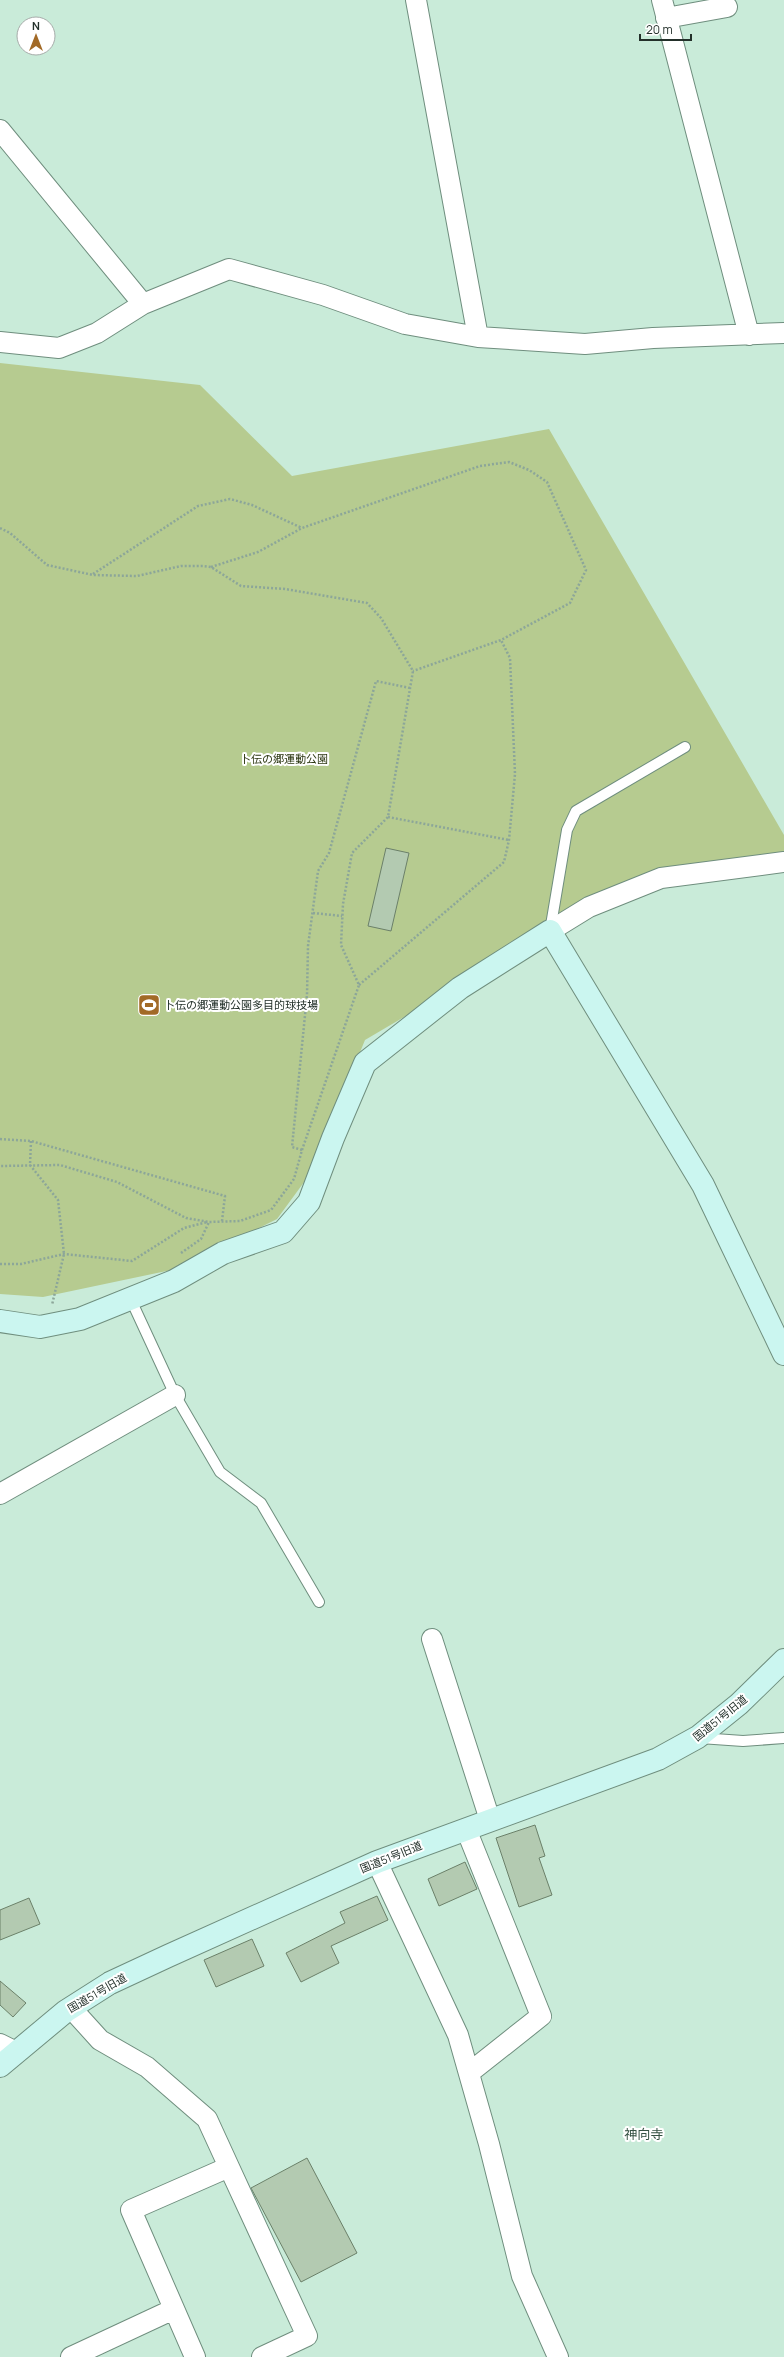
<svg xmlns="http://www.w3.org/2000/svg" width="784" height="2357" font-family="Manrope,'Noto Sans JP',sans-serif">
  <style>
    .green { fill: #b6cb90 }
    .building { fill: #b3cab1; stroke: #6b8069 }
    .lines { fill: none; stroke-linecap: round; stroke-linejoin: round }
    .lane-casing { stroke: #6f8e7e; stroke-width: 12 }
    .street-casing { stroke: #6f8e7e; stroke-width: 22 }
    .secondary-casing { stroke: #6f8e7e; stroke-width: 24 }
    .path { stroke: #8ca699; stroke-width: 2.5; stroke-dasharray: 2 2; stroke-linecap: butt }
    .lane { stroke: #fff; stroke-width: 10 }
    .street { stroke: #fff; stroke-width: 20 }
    .secondary { stroke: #cbf6f0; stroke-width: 22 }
    .labels { text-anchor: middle; stroke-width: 4; stroke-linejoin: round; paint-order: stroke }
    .park-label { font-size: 11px; fill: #2c3712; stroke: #fff }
    .poi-label { font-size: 11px; fill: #23302a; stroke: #fff; text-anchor: start }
    .street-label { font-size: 11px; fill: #23302a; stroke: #fff }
    .quarter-label { font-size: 13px; fill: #355243; stroke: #fff }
  </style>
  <rect width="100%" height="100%" fill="#c9ebd9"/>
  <path class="green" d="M0,363L200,385L292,476L549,429L784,835V862L661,878L550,931L365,1040L310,1174L277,1219L176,1269L43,1297L0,1294Z"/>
  <path class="building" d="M386,848L409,853L391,931L368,926Z
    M535,1825L545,1856L539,1858L552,1895L519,1907L496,1838Z
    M465,1862L477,1889L439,1906L428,1879Z
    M377,1896L388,1920L331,1946L339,1963L301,1982L286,1953L345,1923L340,1912Z
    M29,1898L40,1924L0,1940V1910Z
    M252,1939L264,1966L216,1987L204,1960Z
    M0,1981L26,2003L13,2017L0,2005Z
    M307,2158L357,2253L301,2282L251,2188Z"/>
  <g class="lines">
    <g class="lane-casing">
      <path id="lane" d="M550,931L567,830L576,811L685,747
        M131,1300L175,1395L220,1472L261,1503L319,1602
        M700,1738L743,1741L784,1738"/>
    </g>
    <g class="street-casing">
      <path id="street" d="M416,0L478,337
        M662,0L749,335
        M666,18L727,7
        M0,130L143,304
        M0,342L59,348L97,333L143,304L229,269L323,295L405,324L478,337L585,344L653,338L784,333
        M550,931L589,907L661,878L784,862
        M0,1494L175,1395
        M432,1639L490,1820
        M466,1829L541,2016L469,2073
        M377,1862L458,2035L489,2144L522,2276L558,2357
        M71,2008L100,2040L147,2067L207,2119L229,2167
        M0,2044L16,2052
        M71,2357L174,2309
        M195,2357L131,2210L229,2167L307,2336L262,2357"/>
    </g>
    <g class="secondary-casing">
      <path id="secondary" d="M0,1321L40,1327L80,1319L174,1281L223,1253L283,1232L309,1202L333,1138L365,1063L460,988L550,931L703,1185L784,1354
        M0,2066L66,2011L110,1983L168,1956L377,1862L658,1759L698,1737L739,1704L784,1660"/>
    </g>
    <path class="path" d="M0,528L10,533L47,565L93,575L137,576L181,566H203L211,567L241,586L285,589L367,603L381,618L413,671L388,817L352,853L343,904L341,945L359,985L302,1150L294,1179L271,1210L240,1221L209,1222L186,1218L117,1182L60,1165L0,1166
      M211,567L258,552L302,528L480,466L509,462L529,470L547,482L586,570L570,603L501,640L413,671
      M93,574L198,506L230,499L252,505L302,528
      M388,817L509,840
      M313,913L342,916
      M359,985L504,862L509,840L515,774L510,658L501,640
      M0,1139L31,1141L225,1196L222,1221
      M31,1141L30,1165L58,1200L64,1254L52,1305
      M302,1150L292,1147L307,995L308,946L318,871L329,853L376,681L410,688
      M181,1253L201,1239L209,1222
      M0,1264H21L64,1254L132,1261L184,1228L207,1222"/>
    <use href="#lane" class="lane"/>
    <use href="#street" class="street"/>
    <use href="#secondary" class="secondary"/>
  </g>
  <defs>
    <g id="stadium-square" transform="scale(1.15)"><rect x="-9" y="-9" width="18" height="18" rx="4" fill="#a26a27" stroke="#fff"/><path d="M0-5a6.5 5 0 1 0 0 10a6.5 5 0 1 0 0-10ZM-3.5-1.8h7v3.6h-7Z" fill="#fff"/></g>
  </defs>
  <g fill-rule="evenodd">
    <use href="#stadium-square" x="149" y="1005"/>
  </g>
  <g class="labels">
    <g class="park-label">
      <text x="284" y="763">卜伝の郷運動公園</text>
    </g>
    <g class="poi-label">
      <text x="164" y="1009">卜伝の郷運動公園多目的球技場</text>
    </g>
    <g class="street-label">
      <text transform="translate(720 1718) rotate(-39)" y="4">国道51号旧道</text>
      <text transform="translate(391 1857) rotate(-22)" y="4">国道51号旧道</text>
      <text transform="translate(97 1993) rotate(-30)" y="4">国道51号旧道</text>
    </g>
    <g class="quarter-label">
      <text x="644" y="2139">神向寺</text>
    </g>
  </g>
  <g transform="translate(36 36)"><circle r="19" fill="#ffffff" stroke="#a7acaa"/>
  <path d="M0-3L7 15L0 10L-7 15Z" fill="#a26a27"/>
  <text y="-6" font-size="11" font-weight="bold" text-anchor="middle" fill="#23302a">N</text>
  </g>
  <path d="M640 34v6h51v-6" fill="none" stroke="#23302a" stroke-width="2"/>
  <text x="646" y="34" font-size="12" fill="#23302a" stroke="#ffffff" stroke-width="3" paint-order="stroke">20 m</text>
</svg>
